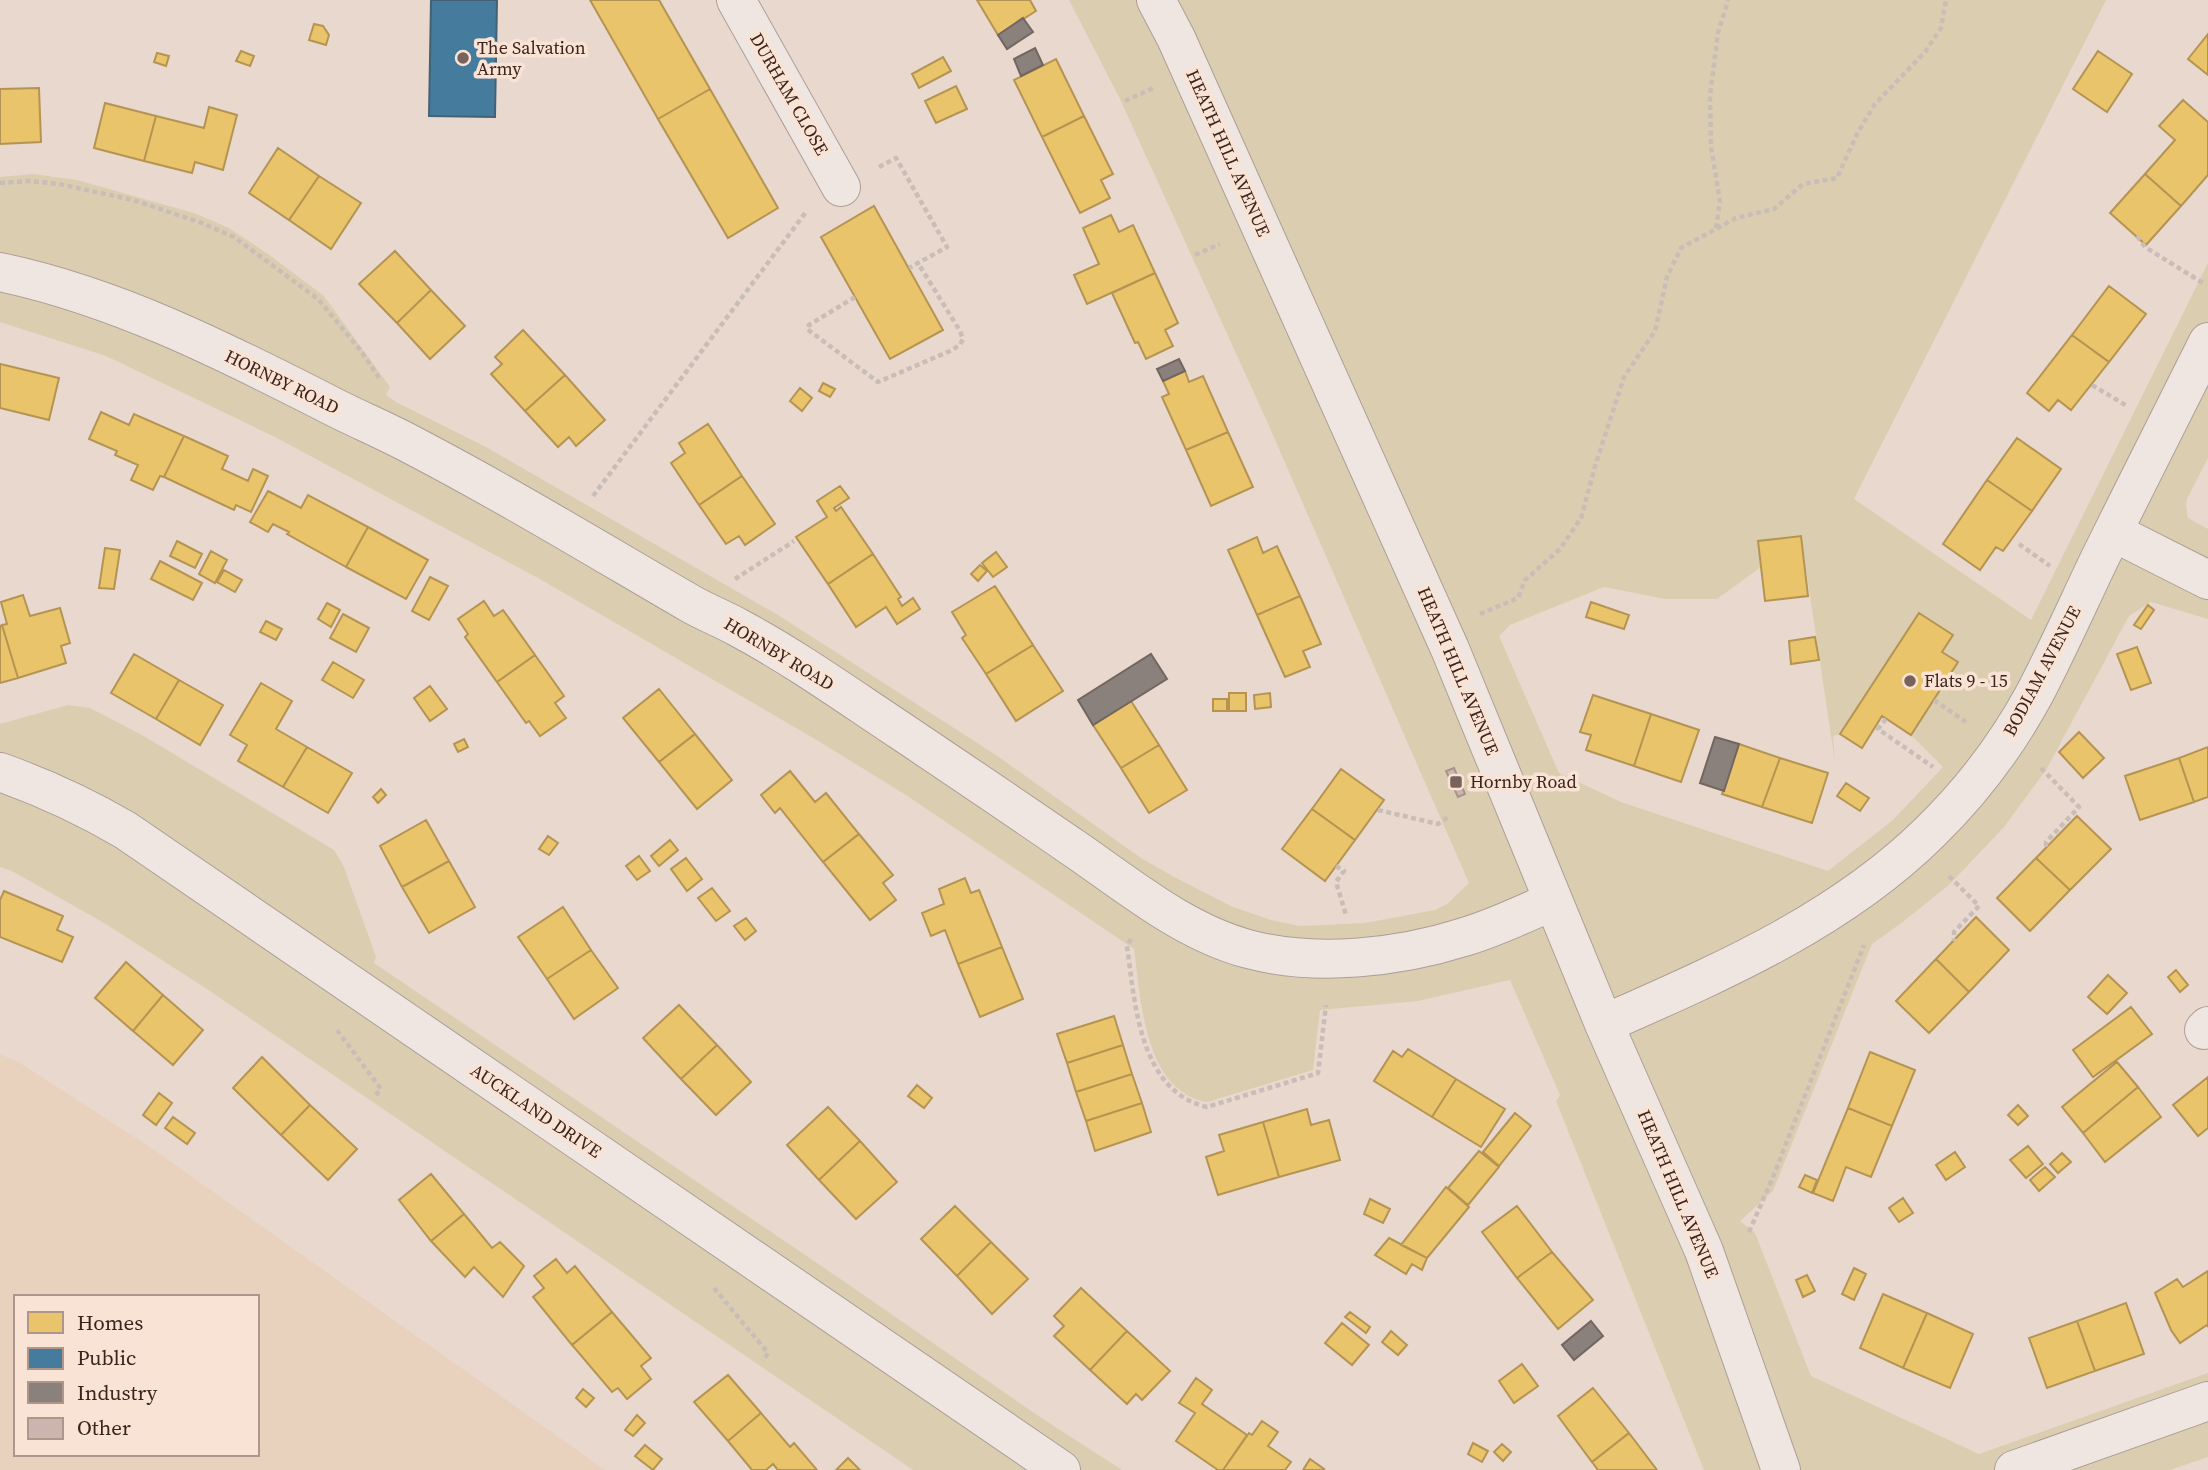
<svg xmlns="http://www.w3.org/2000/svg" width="2208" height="1470" font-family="'Source Serif 4',serif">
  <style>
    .farmland { fill: #e8d2be; fill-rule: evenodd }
    .green { fill: #dbceb0; fill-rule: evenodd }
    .homes { fill: #e9c46a; stroke: #b59453; stroke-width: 2 }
    .public { fill: #457b9d; stroke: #436177; stroke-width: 2 }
    .industry { fill: #8a817c; stroke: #736560; stroke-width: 2 }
    .building { fill: #ccb5af; stroke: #a9938d; stroke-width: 2 }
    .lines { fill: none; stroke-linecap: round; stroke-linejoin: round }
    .minor-casing { stroke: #ad9e97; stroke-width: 40 }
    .path { stroke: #c8bdb7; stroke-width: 4.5; stroke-dasharray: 5 3.5; stroke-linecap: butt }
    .minor { stroke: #efe6e1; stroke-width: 38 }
    .poi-dot { fill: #79625c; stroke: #f9e3d4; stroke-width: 2.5 }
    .labels { text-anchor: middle; stroke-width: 7; stroke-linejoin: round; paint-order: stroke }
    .poi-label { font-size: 18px; fill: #3d231e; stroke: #f9e3d4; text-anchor: start }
    .street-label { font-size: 18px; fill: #3d231e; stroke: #f9e3d4 }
  </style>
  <rect width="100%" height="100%" fill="#e8d8ce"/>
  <path class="farmland" d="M0,1054L20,1063L150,1147L605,1470H0ZM16,1297H257V1454H16Z"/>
  <path class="green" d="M1069,0H2106L1854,499L2031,620L2208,263V458L2187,499L2186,505L2188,518L2208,529V619L2151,602L2129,616L2046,770L2004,827L1949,885L1900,924L1872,944L1773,1191L1740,1221L1755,1233L1811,1376L1979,1454L2208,1373V1457L2170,1470H1704L1556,1101L1560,1095L1510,980L1418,1001L1320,1010L1313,1070L1207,1102C1144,1091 1141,1000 1134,949L906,795L815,739L538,578L273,436L106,356L0,322V177L33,174L77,180L194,213L229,228L268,254L324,296L390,387L386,395L396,402L486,447L778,615L996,755L1141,858L1176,878L1233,907L1271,920L1299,926L1365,923L1435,910L1447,904L1469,883L1265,417L1120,99ZM1801,536L1835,762L1833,736L1840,734L1953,635L1942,652L1958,662L1911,735L1943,767L1893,820L1828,871L1621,802L1559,773L1499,636L1510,625L1604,587L1665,599H1717L1761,567L1758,541Z
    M68,705L90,708L142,735L334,850L344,867L376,957L374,963L842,1280L1040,1417L1122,1470H913L204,987L104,923L12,871L0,867V724Z"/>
  <path class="homes" d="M590,0H659L710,89L658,119Z
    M977,0H1030L1036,11L998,35Z
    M314,24L323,26L329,35L326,45L309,40Z
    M2208,34V75L2188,59Z
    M241,51L254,56L250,66L236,61Z
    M2098,51L2132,74L2107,112L2073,89Z
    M157,53L169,56L166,66L154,62Z
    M943,57L951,71L919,88L912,74Z
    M1056,59L1084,116L1042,137L1014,80Z
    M956,86L967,109L936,123L925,101Z
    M39,88L41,142L0,144V89Z
    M710,89L778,208L728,238L658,119Z
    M2183,100L2208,122V175L2181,206L2145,174L2175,140L2159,126Z
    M105,103L156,116L144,161L94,148Z
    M209,107L237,115L223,170L195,162L192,173L144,161L156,116L204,128Z
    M1084,116L1113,174L1101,180L1110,198L1080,213L1042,137Z
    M278,148L319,176L289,220L249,193Z
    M2145,174L2181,206L2146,245L2110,213Z
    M319,176L361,203L331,249L289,220Z
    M874,206L943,330L890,359L821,237Z
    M1111,215L1119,232L1133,225L1155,273L1087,304L1074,275L1099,264L1083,228Z
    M395,251L431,290L397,323L359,284Z
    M1155,273L1178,323L1165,330L1173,346L1146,359L1138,342L1135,343L1112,293Z
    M2109,286L2146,314L2109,362L2072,335Z
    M431,290L465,326L430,359L397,323Z
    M523,330L565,375L525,411L491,374L502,364L495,357Z
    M2072,335L2109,362L2071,410L2058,400L2049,411L2027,393Z
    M0,364L59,378L49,420L0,408Z
    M1185,371L1189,382L1203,376L1228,432L1186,450L1162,397L1169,394L1163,381Z
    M565,375L605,420L576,446L569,437L558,447L525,411Z
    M823,383L835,389L830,397L819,391Z
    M800,388L812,398L802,411L790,401Z
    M101,412L129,425L134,414L184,436L164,477L160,476L153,490L131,480L138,465L115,455L117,451L89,439Z
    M708,424L742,476L699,505L671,463L685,453L679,443Z
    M1228,432L1253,487L1211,506L1186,450Z
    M184,436L228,456L222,469L248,481L253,469L268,476L251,512L236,505L234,510L164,477Z
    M2017,438L2061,469L2032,511L1987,480Z
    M742,476L775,524L745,545L739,536L726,544L699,505Z
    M1987,480L2032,511L2003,551L1996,547L1980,570L1943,544Z
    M840,486L849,498L834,508L836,511L841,507L873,554L828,584L796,537L827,517L817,501Z
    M268,491L301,508L308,495L368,527L346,567L287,534L289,532L273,524L268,532L250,522Z
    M368,527L428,560L406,599L346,567Z
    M1801,536L1808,596L1765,601L1758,541Z
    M1257,537L1263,553L1277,546L1300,596L1257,615L1228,550Z
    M177,541L202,554L195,568L170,556Z
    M105,548L120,550L114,589L99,588Z
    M211,551L227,560L215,583L199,574Z
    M996,552L1007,567L993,577L982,563Z
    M873,554L901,597L898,599L902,606L913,598L920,609L897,624L886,607L856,627L828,584Z
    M160,561L202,583L193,600L151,579Z
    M980,565L987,571L978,581L971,574Z
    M224,570L242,580L235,592L217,582Z
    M430,577L448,586L429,620L412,611Z
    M995,586L1033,645L986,674L962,638L966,635L952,612Z
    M23,595L30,616L60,608L70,643L61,646L66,663L18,678L2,625L7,624L1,602Z
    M1300,596L1321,644L1303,651L1310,667L1285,677L1257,615Z
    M484,601L494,616L503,610L535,655L497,682L465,637L468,634L458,619Z
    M1591,602L1629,615L1624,629L1586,617Z
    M327,603L340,610L331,627L318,619Z
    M2148,605L2154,610L2141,629L2134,625Z
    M1919,613L1953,635L1942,652L1958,662L1911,735L1882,716L1862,748L1840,734Z
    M343,614L369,628L356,652L330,638Z
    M266,621L282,629L276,640L260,632Z
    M2,625L18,678L0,683V626Z
    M1815,637L1819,660L1791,664L1789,641Z
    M1033,645L1063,691L1016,721L986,674Z
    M2137,647L2151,683L2131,690L2117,654Z
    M134,654L179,680L156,719L111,693Z
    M535,655L564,696L555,703L566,718L540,736L529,721L526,723L497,682Z
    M333,662L364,680L353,698L322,680Z
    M179,680L223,705L200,745L156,719Z
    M261,683L292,701L276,729L307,747L283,787L238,761L247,745L230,735Z
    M430,686L447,709L430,721L414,698Z
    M659,689L695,734L659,762L623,718Z
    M1229,693H1246V711H1229Z
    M1270,693L1271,707L1255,709L1254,695Z
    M1593,695L1651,714L1634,766L1586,750L1591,735L1580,732Z
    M1213,699H1227V711H1213Z
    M1131,701L1159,745L1121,768L1093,725Z
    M1651,714L1699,730L1681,782L1634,766Z
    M2079,732L2104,758L2083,778L2059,752Z
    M695,734L732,780L697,809L659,762Z
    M464,739L468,747L458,752L454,744Z
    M1739,744L1780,758L1762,807L1722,794Z
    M1159,745L1187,790L1149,813L1121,768Z
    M307,747L352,773L328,813L283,787Z
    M2208,747V797L2194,802L2179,758Z
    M1780,758L1828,773L1812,823L1762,807Z
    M2179,758L2194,802L2140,820L2125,776Z
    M1341,769L1384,800L1355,840L1312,809Z
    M790,771L815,802L826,793L859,834L823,862L780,808L775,813L761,795Z
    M1846,783L1869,798L1860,811L1837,796Z
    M381,789L386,795L378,803L373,797Z
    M1312,809L1355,840L1325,881L1282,849Z
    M2077,816L2111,849L2070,890L2036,858Z
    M426,820L449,861L402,887L380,846Z
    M859,834L893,875L883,883L896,900L870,920L823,862Z
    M548,836L558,843L549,855L539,849Z
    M670,840L678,850L659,866L651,856Z
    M639,856L650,871L637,880L626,866Z
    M686,858L702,879L687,891L671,869Z
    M2036,858L2070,890L2030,931L1997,898Z
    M449,861L475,907L429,933L402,887Z
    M965,878L971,893L979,890L1002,947L958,964L945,930L931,936L922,913L944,904L939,889Z
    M712,888L730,911L716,921L698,898Z
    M4,891L63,916L57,930L73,937L62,962L0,937V900Z
    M563,907L591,950L547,979L518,937Z
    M1976,917L2009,950L1969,992L1936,959Z
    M746,918L756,931L745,940L734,926Z
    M1002,947L1023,999L980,1017L958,964Z
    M591,950L618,988L574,1019L547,979Z
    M1936,959L1969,992L1929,1033L1896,1001Z
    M126,962L163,995L133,1031L95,998Z
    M2176,970L2188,985L2180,992L2168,977Z
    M2108,975L2127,993L2107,1014L2088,997Z
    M163,995L203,1030L173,1065L133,1031Z
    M679,1005L717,1045L681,1079L643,1038Z
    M2131,1007L2152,1034L2093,1077L2073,1050Z
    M1114,1016L1123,1045L1067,1063L1057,1034Z
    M717,1045L751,1082L716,1115L681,1079Z
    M1123,1045L1132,1074L1076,1092L1067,1063Z
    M1408,1049L1456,1079L1432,1117L1374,1081L1393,1051L1402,1057Z
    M1870,1052L1915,1070L1892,1126L1848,1108Z
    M262,1057L310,1105L281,1135L233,1088Z
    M2117,1062L2138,1087L2083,1133L2062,1107Z
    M1132,1074L1142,1103L1086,1121L1076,1092Z
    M2208,1077V1128L2198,1136L2173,1105Z
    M1456,1079L1505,1109L1481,1147L1432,1117Z
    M917,1085L932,1098L924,1108L908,1096Z
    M2138,1087L2161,1117L2105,1162L2083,1133Z
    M159,1093L172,1103L156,1125L143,1115Z
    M1142,1103L1151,1132L1095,1151L1086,1121Z
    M310,1105L357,1149L328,1180L281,1135Z
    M2018,1105L2028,1116L2018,1125L2008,1115Z
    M828,1107L860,1141L819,1180L787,1145Z
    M1848,1108L1892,1126L1871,1177L1846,1167L1833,1201L1813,1193Z
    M1307,1109L1311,1125L1329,1120L1340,1160L1279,1177L1263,1122Z
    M1515,1113L1531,1126L1499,1166L1483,1152Z
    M173,1117L195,1133L187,1144L165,1128Z
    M1263,1122L1279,1177L1218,1195L1206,1157L1224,1151L1219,1135Z
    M860,1141L897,1182L856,1219L819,1180Z
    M2028,1146L2043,1164L2026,1178L2010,1160Z
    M1479,1151L1499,1167L1468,1205L1448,1188Z
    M1955,1152L1965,1167L1946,1180L1936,1165Z
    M2062,1153L2071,1162L2058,1173L2050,1164Z
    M2045,1167L2055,1177L2039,1191L2030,1180Z
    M431,1174L464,1214L431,1241L399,1200Z
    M1805,1175L1817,1180L1812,1193L1799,1187Z
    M1446,1187L1469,1207L1427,1258L1401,1245Z
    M1903,1198L1913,1213L1899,1222L1889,1208Z
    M1370,1199L1390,1209L1383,1223L1364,1214Z
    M955,1206L991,1242L957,1276L921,1239Z
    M1517,1206L1552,1252L1517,1278L1482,1232Z
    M464,1214L492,1248L500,1242L524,1266L503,1297L474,1267L465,1277L431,1241Z
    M1389,1238L1427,1258L1422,1270L1412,1264L1406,1274L1375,1255Z
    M991,1242L1028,1279L992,1314L957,1276Z
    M1552,1252L1593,1300L1558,1329L1517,1278Z
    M556,1259L567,1273L575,1266L612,1312L572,1345L533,1297L544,1288L534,1276Z
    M1854,1268L1866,1274L1854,1300L1842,1294Z
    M2208,1271V1327L2207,1325L2180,1343L2171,1330L2155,1293L2177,1279L2183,1287Z
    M1807,1275L1815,1291L1803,1297L1796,1280Z
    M1081,1288L1127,1331L1090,1370L1054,1336L1064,1326L1054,1316Z
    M1883,1294L1927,1313L1903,1368L1860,1348Z
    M2126,1303L2144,1354L2095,1371L2077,1321Z
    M612,1312L651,1358L641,1366L651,1379L627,1399L618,1388L612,1392L572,1345Z
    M1350,1312L1370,1327L1366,1333L1345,1317Z
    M1927,1313L1973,1334L1950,1388L1903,1368Z
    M2077,1321L2095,1371L2047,1388L2029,1338Z
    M1342,1323L1369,1345L1352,1365L1325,1343Z
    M1127,1331L1170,1371L1142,1400L1136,1394L1127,1404L1090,1370Z
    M1391,1331L1407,1345L1398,1355L1382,1342Z
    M1522,1364L1538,1386L1514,1403L1499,1381Z
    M728,1375L761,1413L728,1441L694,1402Z
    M1196,1378L1212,1390L1202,1404L1247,1435L1223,1470H1218L1176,1441L1195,1413L1179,1403Z
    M1593,1388L1629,1433L1592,1462L1558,1416Z
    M583,1389L594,1398L586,1407L576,1398Z
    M761,1413L790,1447L794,1443L817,1470H778L773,1464L766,1470H752L728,1441Z
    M637,1415L645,1423L633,1436L625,1430Z
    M1262,1421L1278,1432L1268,1446L1291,1462L1285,1470H1223L1249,1433L1252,1435Z
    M1629,1433L1657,1470H1598L1592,1462Z
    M1473,1443L1488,1451L1482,1462L1468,1454Z
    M1502,1444L1511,1452L1503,1461L1494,1452Z
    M645,1445L662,1459L653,1470L635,1456Z
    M848,1458L860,1470H836Z
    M1310,1459L1324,1469L1323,1470H1303Z"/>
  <path class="public" d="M431,0H497L495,117L429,116Z"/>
  <path class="industry" d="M1023,18L1033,32L1007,49L998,35Z
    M1035,48L1043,65L1021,76L1014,59Z
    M1179,359L1185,371L1163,381L1157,369Z
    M1151,654L1167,679L1093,725L1078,700Z
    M1715,737L1739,744L1724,791L1700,783Z
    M1591,1321L1603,1336L1574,1360L1562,1345Z"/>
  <path class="building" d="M1454,768L1465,794L1458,797L1446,771Z"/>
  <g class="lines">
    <g class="minor-casing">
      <path id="minor" d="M736,0L841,187
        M1156,0L1176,38L1450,649L1604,1024L1704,1251L1781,1470
        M0,272C114,296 220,349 324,402C352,417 382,429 410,444C506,494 598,550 691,604C707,613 723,619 739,628C795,658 848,696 901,731C959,770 1017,809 1075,849C1129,886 1184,932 1248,949C1315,967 1398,958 1464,937C1495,928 1523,914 1553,901
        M2113,532L2208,580
        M0,772C45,788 84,806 125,830L1061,1470
        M1604,1024C1719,973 1839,922 1930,832C1971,792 2008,743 2035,693C2058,649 2078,604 2099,560C2135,487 2172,414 2208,342
        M2204,1030L2208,1026
        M2014,1470L2208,1401"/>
    </g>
    <path class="path" d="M1125,101L1153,88
      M879,167L896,158L947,247L909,268
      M0,183L30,181L59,184L133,200L202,223L234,237L318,299L361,351L381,381
      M1716,228L1720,202L1711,146L1710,96L1718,33L1728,0
      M2137,236L2145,247L2206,285
      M1195,255L1220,244
      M855,297L809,325L807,329L878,382L950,351L960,345L963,339L960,331L918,263
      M2092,385L2127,406
      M593,496L806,212
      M2019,544L2050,566
      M735,579L794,541
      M1480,614L1518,598L1525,580L1560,549L1581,518L1596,463L1624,377L1655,331L1667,277L1681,248L1736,218L1774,209L1803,184L1837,178L1857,134L1875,104L1925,52L1941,28L1946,0
      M1934,700L1966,722
      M1886,719L1878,729L1933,767
      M2041,768L2079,807L2046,842V848
      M1378,810L1438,824L1450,816
      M1336,866L1344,871L1336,882L1346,915
      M1949,876L1979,906L1954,932V941
      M1131,939L1127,946C1135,1003 1139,1091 1207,1107L1318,1073L1326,1005
      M337,1030L381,1089L375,1096
      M1749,1232L1773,1177L1864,945
      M714,1288L768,1353L763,1361"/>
    <use href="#minor" class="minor"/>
  </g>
  <g class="poi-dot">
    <circle cx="463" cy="58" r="7"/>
    <circle cx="1910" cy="681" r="7"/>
    <rect x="1449" y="775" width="14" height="14" rx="3.5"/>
  </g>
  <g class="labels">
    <g class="poi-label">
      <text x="477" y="54">The Salvation<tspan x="477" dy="21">Army</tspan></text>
      <text x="1924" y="687">Flats 9 - 15</text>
      <text x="1470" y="788">Hornby Road</text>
    </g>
    <g class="street-label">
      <text transform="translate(789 94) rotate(60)" y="6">DURHAM CLOSE</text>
      <text transform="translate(1228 153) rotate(66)" y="6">HEATH HILL AVENUE</text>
      <text transform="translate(282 382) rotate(26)" y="6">HORNBY ROAD</text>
      <text transform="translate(779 654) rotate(31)" y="6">HORNBY ROAD</text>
      <text transform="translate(1458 671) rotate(67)" y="6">HEATH HILL AVENUE</text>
      <text transform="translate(2042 671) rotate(-62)" y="6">BODIAM AVENUE</text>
      <text transform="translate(536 1111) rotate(34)" y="6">AUCKLAND DRIVE</text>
      <text transform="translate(1678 1194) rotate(67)" y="6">HEATH HILL AVENUE</text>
    </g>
  </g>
  <rect x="14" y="1295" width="245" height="161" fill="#f9e3d4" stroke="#ae968b" stroke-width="2"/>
  <rect x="28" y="1312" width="35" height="21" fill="#e9c46a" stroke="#ae968b" stroke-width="2"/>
  <text x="77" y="1330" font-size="21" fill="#3d231e">Homes</text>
  <rect x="28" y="1348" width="35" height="21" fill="#457b9d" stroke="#ae968b" stroke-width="2"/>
  <text x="77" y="1365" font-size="21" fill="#3d231e">Public</text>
  <rect x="28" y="1382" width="35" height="21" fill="#8a817c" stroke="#ae968b" stroke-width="2"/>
  <text x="77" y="1400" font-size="21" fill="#3d231e">Industry</text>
  <rect x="28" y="1418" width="35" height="21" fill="#ccb5af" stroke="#ae968b" stroke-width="2"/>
  <text x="77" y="1435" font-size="21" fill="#3d231e">Other</text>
</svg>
